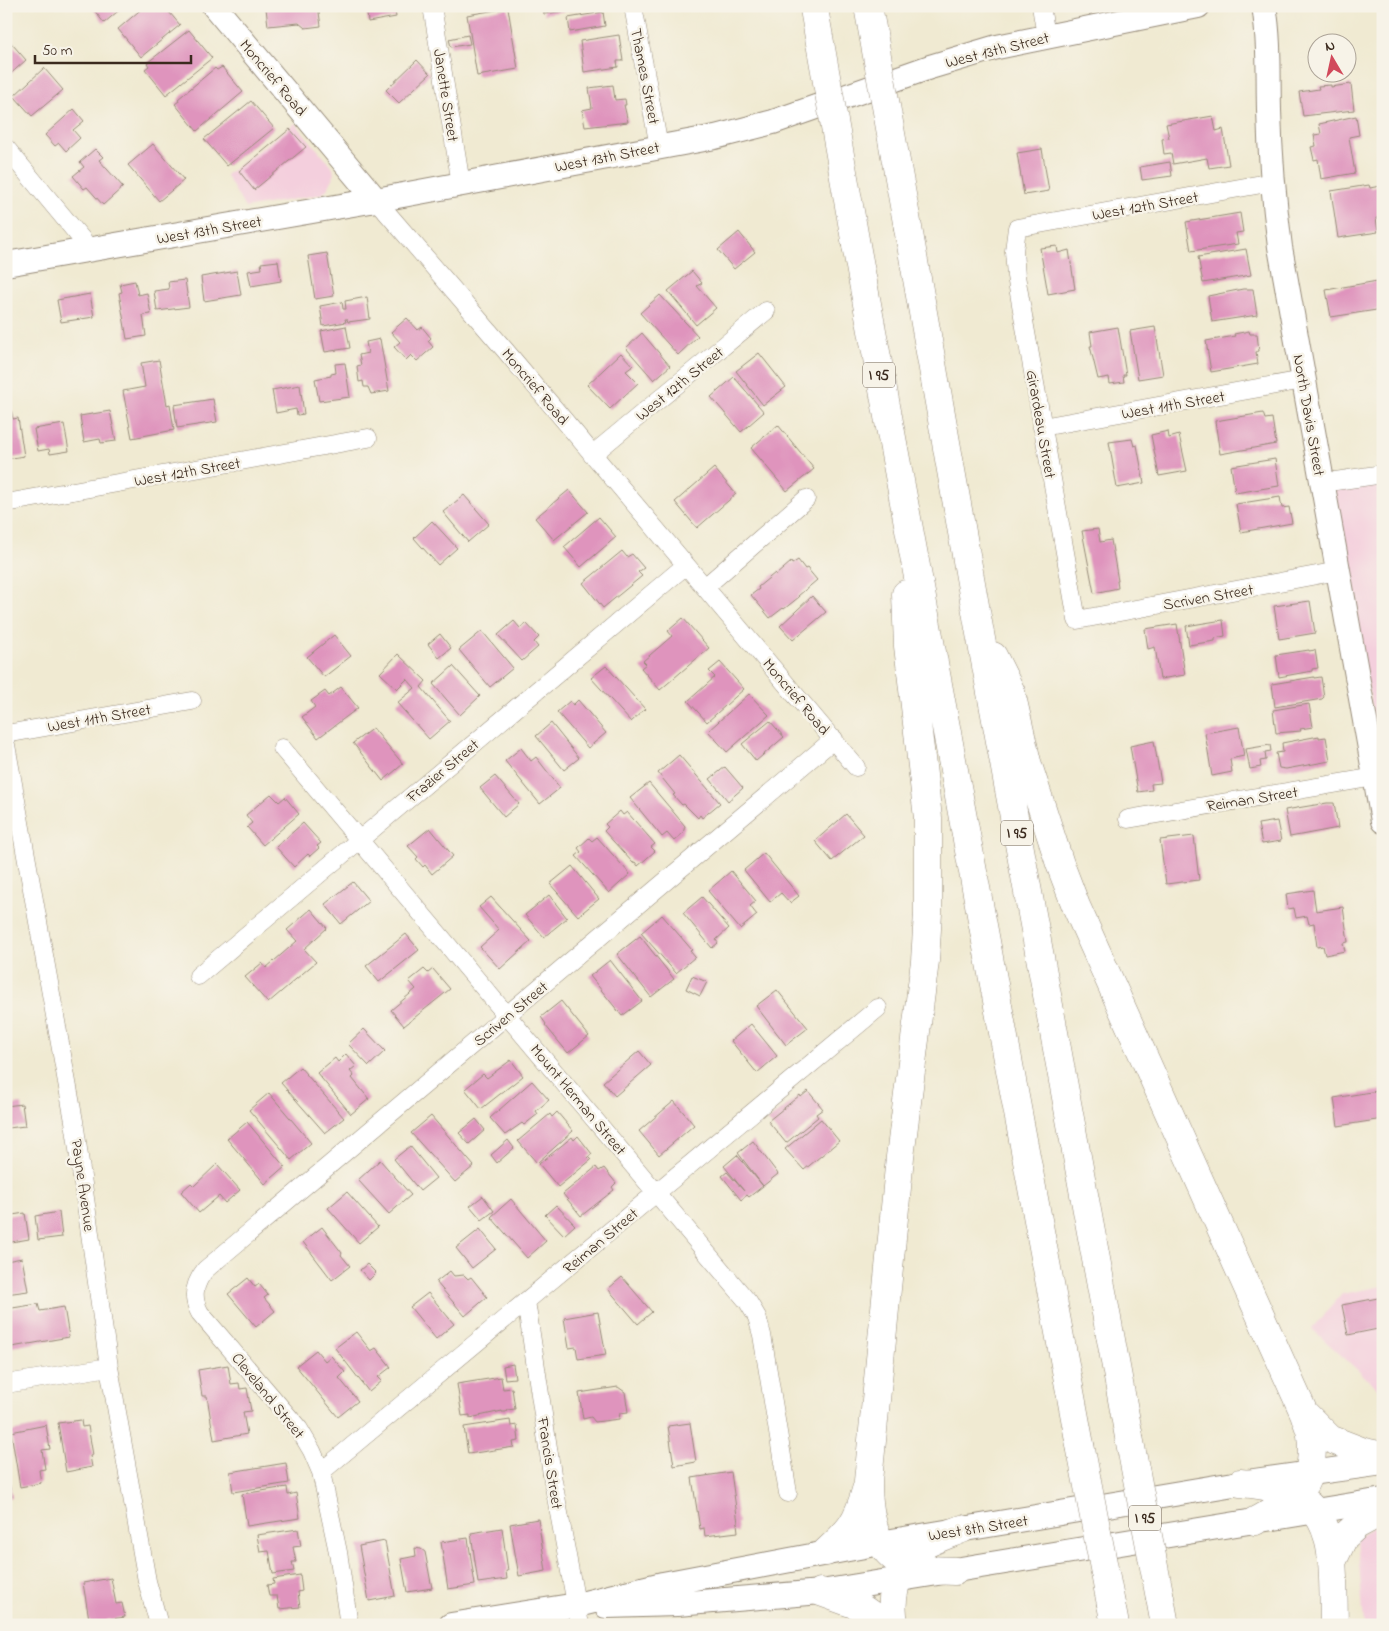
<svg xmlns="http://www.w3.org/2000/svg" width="1389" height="1631" font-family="'Indie Flower',sans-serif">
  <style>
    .built { fill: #f4cfdd }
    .building { fill: #df94bd }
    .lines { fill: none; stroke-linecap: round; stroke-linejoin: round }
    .street-casing { stroke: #968a78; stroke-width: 19 }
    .secondary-casing { stroke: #968a78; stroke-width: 26 }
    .highway-casing { stroke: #968a78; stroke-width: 29 }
    .street { stroke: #fff; stroke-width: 18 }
    .secondary { stroke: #fff; stroke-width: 24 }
    .highway { stroke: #fff; stroke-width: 28 }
    .highway-bridge-casing { stroke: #968a78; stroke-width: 29; stroke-linecap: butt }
    .highway-bridge { stroke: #fff; stroke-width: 28 }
    .labels { text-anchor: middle; stroke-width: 5; stroke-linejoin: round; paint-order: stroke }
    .shield { fill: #f7f3e8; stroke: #73665b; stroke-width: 1 }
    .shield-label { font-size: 15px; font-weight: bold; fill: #3b2a1e }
    .street-label { font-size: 16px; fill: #3b2a1e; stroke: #f7f3e8 }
  </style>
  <rect width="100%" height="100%" fill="#f7f3e8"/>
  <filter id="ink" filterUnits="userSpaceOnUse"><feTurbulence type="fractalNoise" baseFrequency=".02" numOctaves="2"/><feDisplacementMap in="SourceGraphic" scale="10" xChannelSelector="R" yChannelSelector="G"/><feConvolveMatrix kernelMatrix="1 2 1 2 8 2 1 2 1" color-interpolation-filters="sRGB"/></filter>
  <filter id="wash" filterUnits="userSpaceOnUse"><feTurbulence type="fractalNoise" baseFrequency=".0096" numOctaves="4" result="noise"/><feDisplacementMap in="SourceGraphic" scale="20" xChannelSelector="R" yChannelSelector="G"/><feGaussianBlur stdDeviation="1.12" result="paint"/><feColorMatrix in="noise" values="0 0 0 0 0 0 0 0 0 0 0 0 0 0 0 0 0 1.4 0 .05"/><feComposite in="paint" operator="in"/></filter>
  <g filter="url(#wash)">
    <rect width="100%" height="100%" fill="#f0ead2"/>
    <path class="built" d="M295,123L333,168L334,175L329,187L322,194L245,208L226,175Z
      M1383,481V771L1333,489Z
      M1383,1286V1393L1312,1329L1342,1294Z
      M1383,1520V1625H1364L1357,1538Z"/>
    <g id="blocks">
      <path class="building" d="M91,6H124L104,23Z
        M145,6H164L180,25L141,57L118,29Z
        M283,6H318L321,26L305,28L299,23L268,26L266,8Z
        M366,6H394L396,17L368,22Z
        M543,6H591L592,7L544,14Z
        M508,8L518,69L477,76L467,15Z
        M603,12L605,26L570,32L568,18Z
        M189,30L212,58L166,95L145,69L149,66L147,63Z
        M468,35L470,44L451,47L449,39Z
        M619,35L623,61H617L618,67L584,72L580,41Z
        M6,37L26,60L6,78Z
        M417,60L430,74L399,103L386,90Z
        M222,67L243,92L197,131L175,104L179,101L178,99L215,68L217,70Z
        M44,68L63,90L32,116L14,96Z
        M1351,84L1354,110L1303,116L1299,92L1319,89L1318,86L1331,85V87Z
        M613,85L615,100L625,99L626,105H624L628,122L585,127L582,110L592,108L589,88Z
        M251,101L274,128L227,166L204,139Z
        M74,109L84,121L73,130L80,138L66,151L59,143L55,146L45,135Z
        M1213,116L1216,131L1223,129L1229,165L1209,168L1207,158L1173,164L1171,153L1164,154L1162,139L1169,138L1166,124Z
        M1356,116L1359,135L1349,137L1355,173L1321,179L1318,159L1314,160L1311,147L1316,146L1314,135L1321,134L1319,124Z
        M290,129L306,147L254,190L239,171Z
        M153,144L184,180L159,201L128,165Z
        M95,149L103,157L99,160L123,187L103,205L87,187L84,189L73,176L84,167L80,162Z
        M1042,149L1049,191L1024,195L1017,153Z
        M1170,162L1172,176L1142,180L1140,167Z
        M1369,185L1370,188L1380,186L1383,217L1376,218L1378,232L1338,238L1331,191Z
        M1240,213L1243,232L1236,233L1238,244L1191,251L1186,222Z
        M739,232L755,252L734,269L718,250Z
        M1057,246L1058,253L1069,250L1075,289L1048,294L1040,248Z
        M1246,249L1251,275L1203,283L1198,257Z
        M327,253L334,296L315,299L308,256Z
        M278,261L281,281L251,286L248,271L262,269L261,263Z
        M237,271L241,295L204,301L201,277Z
        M692,271L702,283L697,286L716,308L696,325L668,291Z
        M185,280L189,307L157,311L154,291L169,289L168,282Z
        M1383,280V309L1331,317L1326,290Z
        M135,281L138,295L147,293L151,314L143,315L146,336L127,339L119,293L122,292L120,284Z
        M1243,289H1253L1257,315L1212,322L1208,296Z
        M90,294L94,317L61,322L57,300Z
        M660,295L698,336L678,355L640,313Z
        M367,297L370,319L348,322L347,319H345L346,322L323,326L320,306L342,302L343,309H346L345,301Z
        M407,318L418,330L422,327L431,338L428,341L433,347L417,361L411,355L406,360L394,347L400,342L391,332Z
        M346,326L350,348L325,352L321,331Z
        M1118,327L1126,375H1123L1124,382L1110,384L1109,377L1098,379L1090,346H1092L1090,332Z
        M1155,327L1163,375L1138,379L1130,331Z
        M1249,331L1250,334H1257L1259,351L1256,352L1258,364L1211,372L1206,341L1235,336L1234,334Z
        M642,333L670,366L654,380L626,348Z
        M380,339L389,391L371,394L368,387H364L363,381L359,382L357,366L361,365L359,355L368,353L366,342Z
        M621,353L633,366L626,371L638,383L610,409L587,385Z
        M759,353L786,387L763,405L736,371Z
        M159,360L167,405L170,404L174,430L132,438L123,391L145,387L141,363Z
        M345,363L350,397L319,401L315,379L331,376V374L336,373L335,364Z
        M734,377L764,412L741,432L711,397Z
        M300,385L304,414L297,415L296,409L276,413L272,390Z
        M213,399L217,422L177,428L174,405Z
        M11,409L13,419L18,418L24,456L6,459V410Z
        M110,411L116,441L101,443L100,439L84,442L80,416Z
        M1263,413L1265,419L1272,418L1276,444L1220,454L1215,421Z
        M64,424L69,451L50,454L49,449L38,451L34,429Z
        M778,425L814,469L787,491L751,448Z
        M1168,431L1169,438L1179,435L1187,471L1159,476L1151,435Z
        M1132,439L1134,446L1137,445L1144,483L1117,488L1109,442Z
        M1275,459L1279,486L1235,493L1231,466Z
        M714,468L736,494L697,528L675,502Z
        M569,490L588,512L554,540L535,518Z
        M464,495L489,524L468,542L443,512Z
        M1280,497L1282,508L1289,507L1292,523L1241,532L1236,504Z
        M599,517L616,537L581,567L564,547Z
        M432,521L457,548L438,565L414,538Z
        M1098,529L1100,542L1111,540L1118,581H1117L1118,588L1094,593L1082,531Z
        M622,551L627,557L632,554L644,568L638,572L642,576L603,608L583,583Z
        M798,560L805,569L807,568L817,580L798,596L799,597L784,609L783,608L770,618L751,595L759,589L758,587L775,573L776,575L791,562L792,564Z
        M812,596L826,612L793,640L780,626Z
        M1310,601L1315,633L1279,639L1274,606Z
        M683,618L709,648L660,690L641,668L646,664L643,661L672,636L668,631Z
        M1223,620L1225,636L1215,638V641L1189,645L1186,626Z
        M514,621L520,628L526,623L539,637L534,642L538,647L522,661L498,635Z
        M1177,624L1185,675L1160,679L1155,647L1148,649L1145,629Z
        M482,631L513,668L490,687L459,650Z
        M440,634L451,648L439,658L428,644Z
        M334,635L351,656L324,677L307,657Z
        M1309,650V651L1315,650L1318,668L1312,669V671L1279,677L1276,655Z
        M398,654L426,681L421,687L450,721L429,739L397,703L415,688L407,679L397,689L380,673Z
        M720,662L744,689L707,722L688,701L715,677L709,671Z
        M453,666L480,696L460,715L433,684Z
        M606,666L645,709L631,722L591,678Z
        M1314,677V678L1321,677L1324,697L1322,699L1275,707L1272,684Z
        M341,687L358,708L318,738L302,717L315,707L311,701L325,691L329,696Z
        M749,694L769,715L727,752L708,731Z
        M578,700L606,733L588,748L557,712L570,701L573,705Z
        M1309,704L1313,727L1300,729L1301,731L1276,733L1273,710Z
        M770,721L784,737L756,761L742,744Z
        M551,723L579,758L564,770L536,736Z
        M1239,727L1244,756L1230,759L1232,772L1212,776L1205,733Z
        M373,728L403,764L383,781L353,743Z
        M1319,736V738L1326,737L1330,761L1286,769L1279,768L1276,753L1283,752L1282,743Z
        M1154,741L1161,783L1151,784L1152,790L1138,792L1130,746Z
        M1270,745L1271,751L1265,752L1266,760L1260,761L1261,767L1250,769L1246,749Z
        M521,748L531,761L536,757L560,788L540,804L505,761Z
        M679,755L720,803L702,818L700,815L698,818L684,804L682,805L673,795L675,794L658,773Z
        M725,767L743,788L728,801L710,779Z
        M495,776L519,804L504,817L480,788Z
        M649,783L685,826L683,833L674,841L667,833L662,837L630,798Z
        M271,794L279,802L285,797L299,814L263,845L247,827L252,823L246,815Z
        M1327,803H1334L1338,828L1290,837L1285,810Z
        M620,811L623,815L627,812L655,844L651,847L655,851L638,866L635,862L633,863L604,831L608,827L605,824Z
        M846,814L864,835L832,861L815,841Z
        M1277,821L1281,841L1262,844L1258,824Z
        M303,823L321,843L317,846L319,848L310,856L308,854L294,867L276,847Z
        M430,828L453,856L432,874L425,865L423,867L416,859L418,857L408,846Z
        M1194,836L1199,880L1166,884L1160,840Z
        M597,837L630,874L609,893L576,856L581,852L578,848L589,838L592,841Z
        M764,853L799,896L790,903L781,893L770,902L744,870Z
        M572,866L599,899L578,916L550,884Z
        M731,871L756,901L750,906L757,915L740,929L708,891Z
        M353,882L369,901L341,924L325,904Z
        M1313,890L1316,911L1343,907L1348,942L1343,943L1345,951L1325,955L1323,946L1317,947L1314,923L1309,924L1307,916L1296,918L1294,908L1288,909L1286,894Z
        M549,895L567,918L544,937L525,915Z
        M491,897L531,941L500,969L480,947L499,930L479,907Z
        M702,897L729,928L716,940L718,943L712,948L683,913Z
        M311,909L327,928L304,949L316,962L268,1003L245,977L262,963L266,968L297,941L287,930Z
        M662,915L692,950L690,951L695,957L676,973L641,933Z
        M406,934L419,950L379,982L366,966Z
        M640,936L674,979L651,997L617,954Z
        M610,960L642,1001L622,1016L590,976Z
        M424,969L428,973L433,969L450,989L404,1026L391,1010L416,989L409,981Z
        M692,976L707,982L700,996L686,989Z
        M777,990L808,1028L786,1045L756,1006Z
        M561,1001L589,1036L568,1053L545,1025L546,1024L541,1017Z
        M751,1024L777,1056L757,1073L731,1041Z
        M364,1029L385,1051L369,1066L348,1044Z
        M639,1051L651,1065L615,1096L603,1082Z
        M346,1054L356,1066L350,1071L354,1076L352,1078L369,1099L351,1114L317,1073L335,1058L338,1062Z
        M511,1060L523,1076L481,1109L465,1089L483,1074L487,1078Z
        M300,1067L344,1118L325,1133L281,1083Z
        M532,1081L549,1100L536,1111L538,1114L524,1125L522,1123L505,1135L490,1118Z
        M1383,1090V1119L1338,1126L1334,1098Z
        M808,1091L823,1109L816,1114L818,1117L786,1143L768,1121L800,1095L801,1097Z
        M269,1093L311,1143L291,1160L249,1110Z
        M674,1101L694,1125L659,1155L639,1131Z
        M22,1104L25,1126L8,1128V1133L6,1134V1106Z
        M557,1112L573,1131L537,1163L518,1141L550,1114L552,1117Z
        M431,1116L474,1166L455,1182L411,1133Z
        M476,1119L485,1130L469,1144L459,1133Z
        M821,1119L839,1141L804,1170L785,1149Z
        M247,1122L285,1167L265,1184L227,1139Z
        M578,1136L592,1154L588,1157L591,1160L558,1187L539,1164L572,1137L574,1140Z
        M508,1140L514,1148L497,1163L491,1155Z
        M753,1141L778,1174L763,1186L738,1153Z
        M410,1146L436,1178L420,1191L394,1159Z
        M737,1155L763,1186L749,1197L747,1195L741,1200L722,1176L727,1172L744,1191L724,1166Z
        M380,1160L411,1195L389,1214L358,1180Z
        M217,1164L240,1190L225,1203L219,1196L199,1213L181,1192L191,1183L194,1186Z
        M596,1167L599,1171L604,1168L616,1183L612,1187L614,1190L581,1216L563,1194Z
        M347,1192L378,1227L359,1243L328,1208Z
        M483,1196L494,1211L482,1220L470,1206Z
        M511,1199L546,1241L527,1258L491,1217Z
        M556,1205L575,1225L564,1235L545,1215Z
        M59,1212L62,1237L38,1240L35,1216Z
        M25,1213L29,1239L6,1243V1216Z
        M322,1227L342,1253L341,1255L350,1266L332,1280L303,1242Z
        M480,1229L496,1249L472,1268L456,1248Z
        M22,1258L28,1291L6,1294V1261Z
        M367,1264L376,1273L369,1280L360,1270Z
        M450,1271L454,1276L464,1275L468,1279L471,1277L487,1297L465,1316L436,1282Z
        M622,1277L652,1312L638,1324L608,1289Z
        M248,1278L255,1287L259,1284L268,1295L264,1298L275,1311L256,1327L228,1294Z
        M428,1293L454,1324L436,1339L410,1307Z
        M1383,1297V1328L1348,1335L1342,1305Z
        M38,1304L40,1311L64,1307L69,1337L6,1348V1309Z
        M598,1312L606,1355L578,1359L576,1347L569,1348L564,1318Z
        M356,1332L371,1351L376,1348L391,1367L378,1377L382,1381L369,1392L335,1348Z
        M316,1350L325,1361L331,1356L345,1372L339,1378L358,1401L338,1417L296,1366Z
        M513,1364L515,1378L505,1379L503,1366Z
        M228,1365L231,1384L239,1383L240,1389L247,1388L251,1411L243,1412L247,1434L214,1440L207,1396H202L198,1370Z
        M501,1377L503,1389L512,1388L515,1409L507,1410L506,1412H502V1411L470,1418V1415L462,1416L457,1384Z
        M618,1387L625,1392L628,1412L620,1413L619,1419L595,1422L591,1417L583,1419L579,1393Z
        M81,1420L82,1427L88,1426L93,1455L90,1456L92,1467L66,1472L58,1423Z
        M510,1420L511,1426L517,1425L519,1441L513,1442L514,1447L468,1454L464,1427Z
        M690,1423L696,1462L674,1466L668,1426Z
        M46,1425L50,1449L42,1450L45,1469L39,1470L41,1483L20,1487L11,1432Z
        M286,1463L289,1483L233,1492L230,1472Z
        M6,1467L12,1497L6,1498Z
        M731,1472L738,1523H737L738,1532L705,1536L704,1528L700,1529L692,1478Z
        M287,1487L288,1495L296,1493L300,1518L247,1526L242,1494Z
        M538,1519L546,1571L519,1576L510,1524Z
        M502,1528L508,1571H506L507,1579L478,1583L471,1533Z
        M298,1529L301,1546L293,1547L296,1562H292L294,1571L273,1574L269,1551L260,1552L257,1535Z
        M468,1538L475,1585L448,1589L441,1542Z
        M385,1541L395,1596L369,1601L359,1546Z
        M415,1548L421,1549L425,1552L432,1588L407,1592L401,1559L416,1556Z
        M300,1575L302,1591L298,1592L300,1607L279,1609L277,1596H269L267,1585L274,1584L273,1579Z
        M111,1578L116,1604L122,1603L125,1617L107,1620L108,1623L90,1625L83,1583Z"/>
    </g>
  </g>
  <g filter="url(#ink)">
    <use href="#blocks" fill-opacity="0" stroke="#968a78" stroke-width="1"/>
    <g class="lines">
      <g class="street-casing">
        <path id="street" d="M432,6L461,184
          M633,6L659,147
          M1041,6L1046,36
          M6,148L90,249
          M1273,182L1017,228L1014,251L1016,276L1077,620L1338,571
          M376,200L505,350L856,767
          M1042,427L1303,380
          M592,455L766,311
          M1322,483L1383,474
          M6,503L368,438
          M705,587L806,499
          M6,734L192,701
          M6,745L74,1121L109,1367L147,1581L159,1625
          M282,748L748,1302L757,1317L762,1335L788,1493
          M1128,819L1375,777
          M198,976L686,565
          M526,1301L553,1481L580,1625
          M6,1384L109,1367
          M321,1472L878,1008
          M349,1625L338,1552L321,1472L312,1451L299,1429L200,1313C191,1297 194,1284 205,1270L834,739"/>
      </g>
      <g class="secondary-casing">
        <path id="secondary" d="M214,6L376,200
          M1264,6C1270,41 1268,75 1269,110C1270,156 1274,201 1280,247L1383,821
          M6,264L376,200L715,137L773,122L930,67L997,47L1198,6
          M606,1606L677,1604L821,1592L1383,1500
          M451,1625L577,1605L663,1584L880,1543L1240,1483L1383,1463"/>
      </g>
      <g class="highway-casing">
        <path id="highway" d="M908,228L979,628L1129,1437
          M856,245L1080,1445
          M906,594L908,646L928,818V913L925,961L900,1157L868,1481C868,1520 876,1561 920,1569C931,1571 944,1570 955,1571
          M993,656L1011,692L1027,762L1060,864L1076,906L1304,1413C1306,1420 1310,1428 1311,1435C1313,1450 1312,1475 1302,1487C1290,1503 1271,1512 1255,1521
          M1304,1413L1330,1439L1364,1452L1383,1456
          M1240,1483C1341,1490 1332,1544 1334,1625
          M826,1552C850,1530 857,1523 866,1490
          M1333,1560L1344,1537L1357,1525L1383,1511
          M821,1592L857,1605L886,1625
          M1160,1598L1165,1625
          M1111,1604L1115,1625
          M895,1625C891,1612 892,1600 895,1587C897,1580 899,1571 903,1564C914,1545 943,1537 962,1529"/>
      </g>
      <use href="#street" class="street"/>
      <use href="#secondary" class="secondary"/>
      <use href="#highway" class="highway"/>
      <g class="highway-bridge-casing">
        <path id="highway-bridge" d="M868,6L908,228
          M814,9L856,245
          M1129,1437L1160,1598
          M1080,1445L1111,1604"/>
      </g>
      <use href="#highway-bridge" class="highway-bridge"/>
    </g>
  </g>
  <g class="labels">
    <g class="shield">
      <rect x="863" y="362.5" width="32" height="25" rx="4"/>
      <rect x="1001" y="820.5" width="32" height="25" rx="4"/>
      <rect x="1129" y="1505.5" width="32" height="25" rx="4"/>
    </g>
    <g class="shield-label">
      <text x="879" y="380">I 95</text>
      <text x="1017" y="838">I 95</text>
      <text x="1145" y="1523">I 95</text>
    </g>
    <g class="street-label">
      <text transform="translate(997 49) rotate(-14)" y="6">West 13th Street</text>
      <text transform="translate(646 76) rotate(79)" y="6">Thames Street</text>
      <text transform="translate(274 77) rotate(50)" y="6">Moncrief Road</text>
      <text transform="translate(447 95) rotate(81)" y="6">Janette Street</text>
      <text transform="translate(607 156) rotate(-11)" y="6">West 13th Street</text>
      <text transform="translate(1145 205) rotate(-10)" y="6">West 12th Street</text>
      <text transform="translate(209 229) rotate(-10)" y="6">West 13th Street</text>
      <text transform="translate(679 383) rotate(-39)" y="6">West 12th Street</text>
      <text transform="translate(536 386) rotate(50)" y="6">Moncrief Road</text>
      <text transform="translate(1173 404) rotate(-10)" y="6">West 11th Street</text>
      <text transform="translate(1310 415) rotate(80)" y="6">North Davis Street</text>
      <text transform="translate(1042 424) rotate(80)" y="6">Girardeau Street</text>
      <text transform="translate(187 471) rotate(-10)" y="6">West 12th Street</text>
      <text transform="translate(1208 596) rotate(-10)" y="6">Scriven Street</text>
      <text transform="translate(797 696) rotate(50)" y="6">Moncrief Road</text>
      <text transform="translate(99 717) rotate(-10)" y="6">West 11th Street</text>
      <text transform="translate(442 770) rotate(-40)" y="6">Frazier Street</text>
      <text transform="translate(1252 798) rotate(-9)" y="6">Reiman Street</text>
      <text transform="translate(510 1013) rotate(-40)" y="6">Scriven Street</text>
      <text transform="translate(579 1099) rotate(50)" y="6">Mount Herman Street</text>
      <text transform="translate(84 1185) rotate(82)" y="6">Payne Avenue</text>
      <text transform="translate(600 1240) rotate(-40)" y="6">Reiman Street</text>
      <text transform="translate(269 1395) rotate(51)" y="6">Cleveland Street</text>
      <text transform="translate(551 1463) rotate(81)" y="6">Francis Street</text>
      <text transform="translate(978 1527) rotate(-9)" y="6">West 8th Street</text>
    </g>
  </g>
  <rect width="1389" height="1631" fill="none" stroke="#f7f3e8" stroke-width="25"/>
  <g transform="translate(1332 58) rotate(351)"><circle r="24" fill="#f7f3e8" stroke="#aca397"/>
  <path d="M0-4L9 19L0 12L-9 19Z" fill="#d1495b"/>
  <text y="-8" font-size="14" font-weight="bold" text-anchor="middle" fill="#3b2a1e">N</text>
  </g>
  <path d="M35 55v8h156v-8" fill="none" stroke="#3b2a1e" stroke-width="2.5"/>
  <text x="42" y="55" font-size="15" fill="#3b2a1e" stroke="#f7f3e8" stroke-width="4" paint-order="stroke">50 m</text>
</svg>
